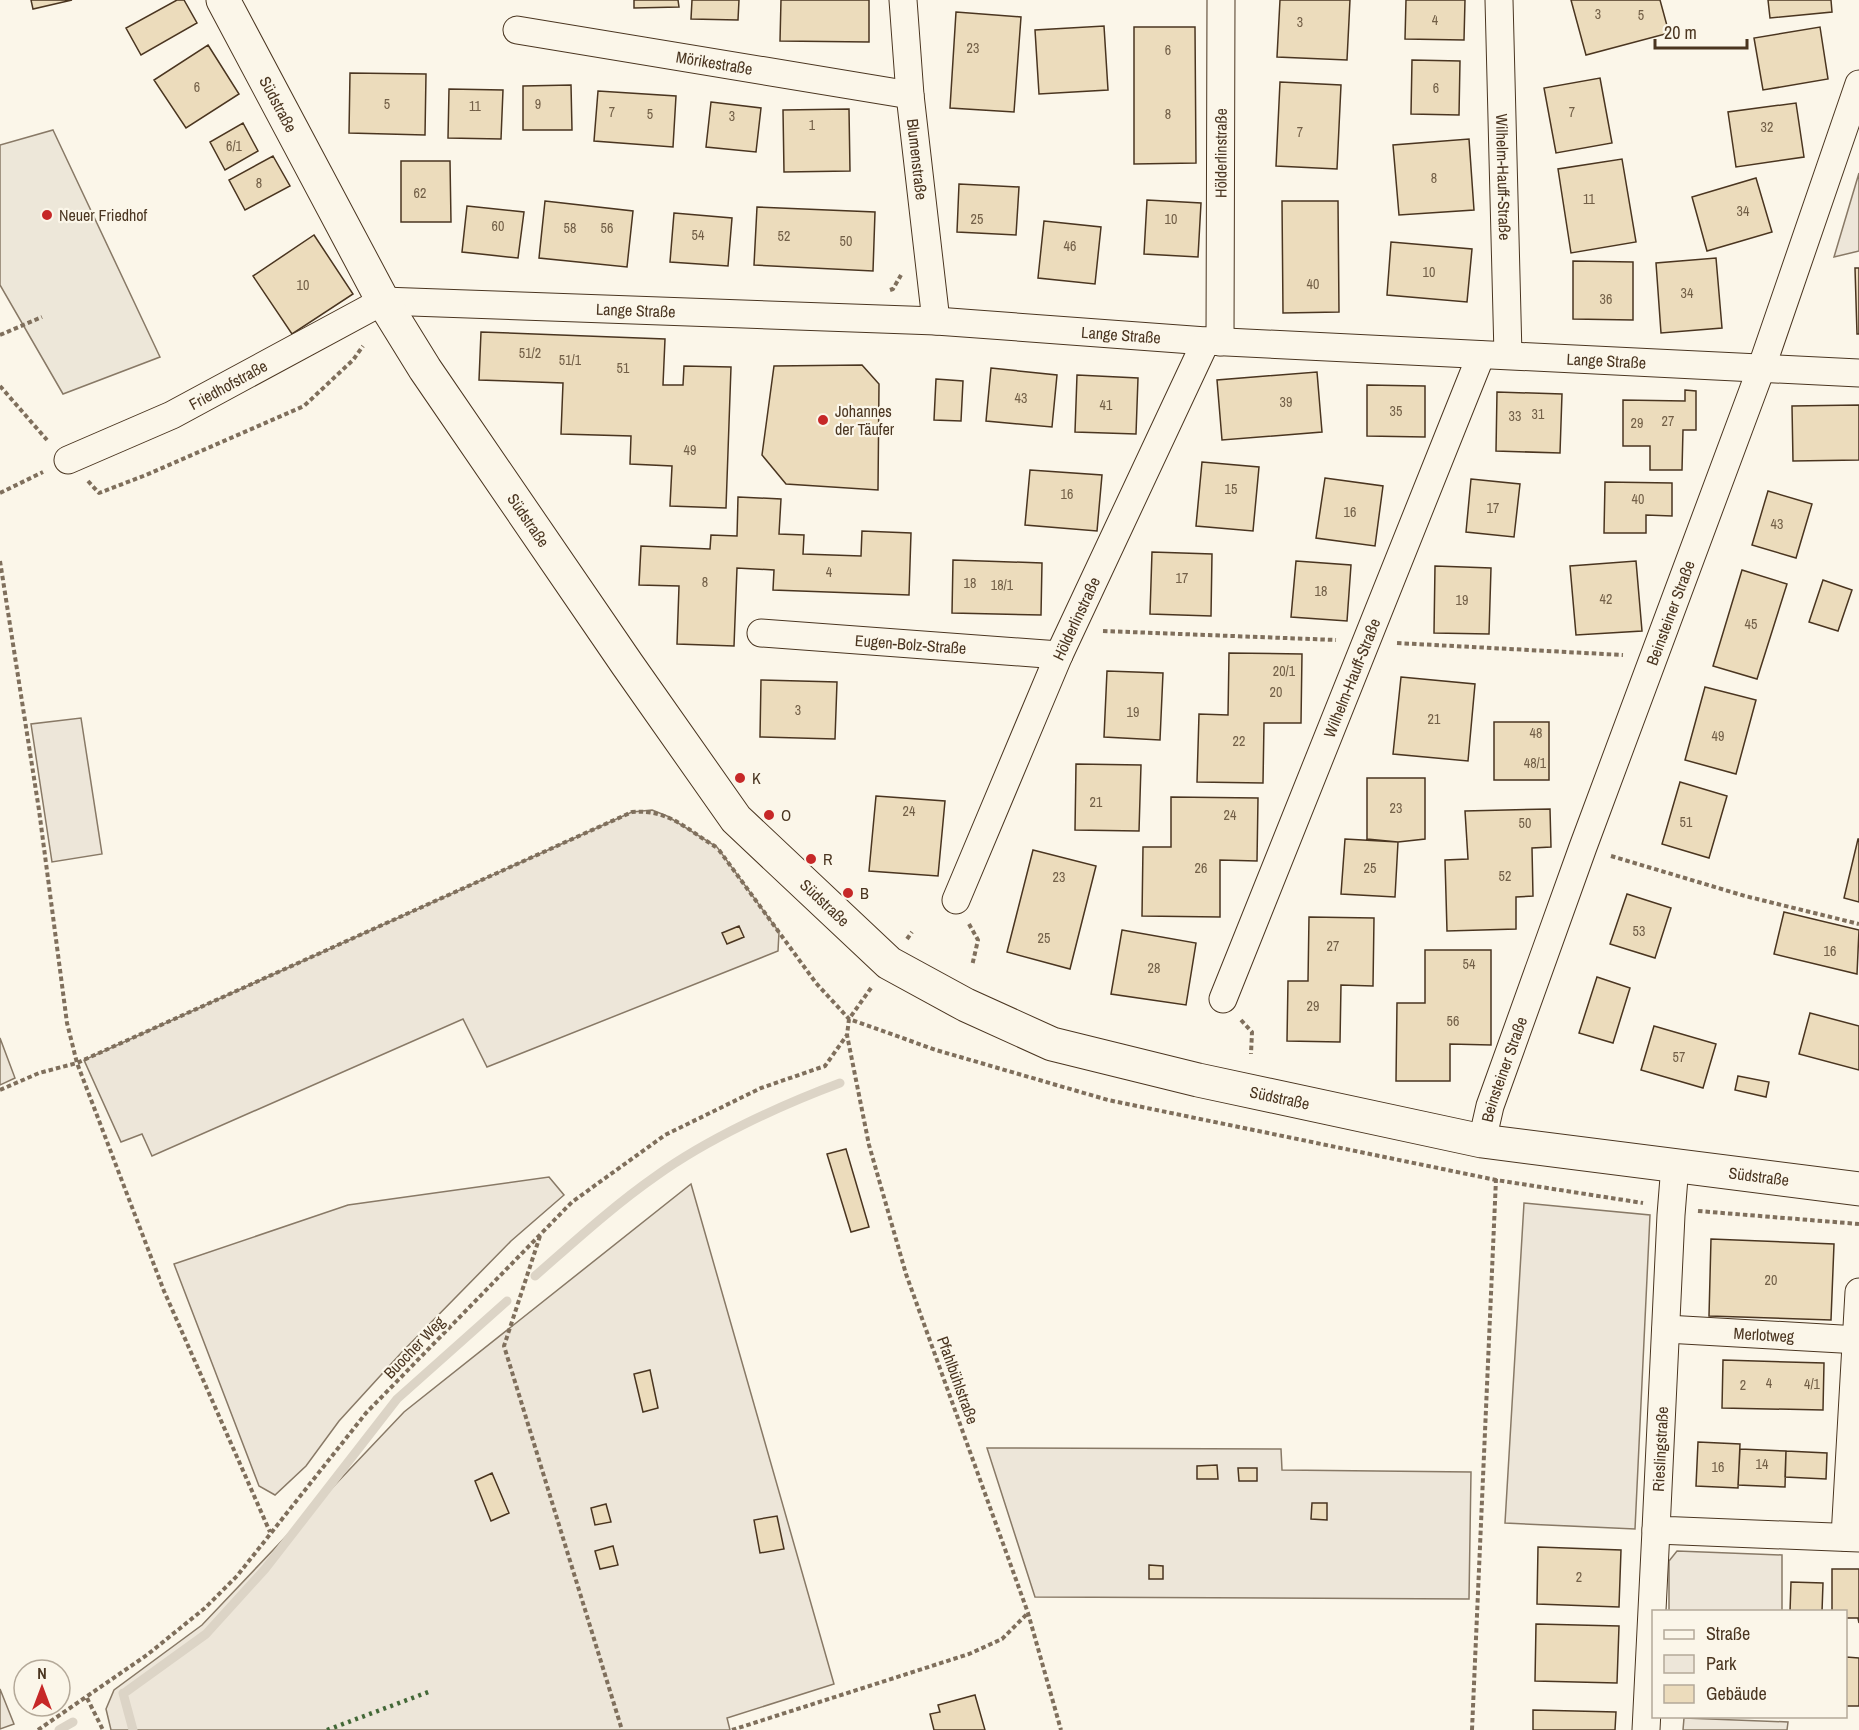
<svg xmlns="http://www.w3.org/2000/svg" width="1859" height="1730" font-family="'Archivo Narrow',sans-serif">
  <style>
    .green { fill: #ede6d9; stroke: #887966; stroke-width: 1.5 }
    .parking { fill: #ede7d9; stroke: #887966; stroke-width: 1.5 }
    .lines { fill: none; stroke-linecap: round; stroke-linejoin: round }
    .stream { stroke: #dcd4c6; stroke-width: 9 }
    .building { fill: #ecdcbc; stroke: #4a3520; stroke-width: 1.5 }
    .street-casing { stroke: #4a3520; stroke-width: 29 }
    .secondary-casing { stroke: #4a3520; stroke-width: 35 }
    .path { stroke: #7f6f5c; stroke-width: 4; stroke-dasharray: 4.5 3; stroke-linecap: butt }
    .street { stroke: #fbf6e9; stroke-width: 27 }
    .secondary { stroke: #fbf6e9; stroke-width: 33 }
    .hedge { stroke: #436837; stroke-width: 4.5; stroke-dasharray: 3 4.5; stroke-linecap: butt }
    .poi-dot { fill: #c62828; stroke: #fbf6e9; stroke-width: 2 }
    .labels { text-anchor: middle; stroke-width: 4.5; stroke-linejoin: round; paint-order: stroke }
    .number-label { font-size: 14px; fill: #725f47 }
    .street-label { font-size: 16px; fill: #4a3520; stroke: #fbf6e9 }
    .poi-label { font-size: 16px; fill: #4a3520; stroke: #fbf6e9; text-anchor: start }
  </style>
  <rect width="100%" height="100%" fill="#fbf6e9"/>
  <path class="green" d="M1859,173V251L1834,257Z
    M81,718L102,854L52,862L31,724Z
    M652,810L667,816L717,847L779,932L778,951L487,1067L463,1019L152,1156L142,1134L121,1142L84,1060L632,812Z
    M0,1038L15,1078L0,1085Z
    M549,1177L564,1195L511,1241L402,1352L339,1421L306,1466L275,1495L259,1486L174,1264L348,1205Z
    M691,1184L834,1684L727,1718L730,1730H111L106,1709L114,1690L202,1625L404,1412Z
    M1524,1203L1650,1215L1635,1529L1505,1523Z
    M987,1448L1281,1449L1282,1470L1471,1472L1469,1599L1035,1597Z
    M1677,1551L1782,1555V1611H1669V1561Z
    M0,1689L14,1724L0,1729Z
    M1684,1718L1788,1722L1787,1730H1683Z"/>
  <path class="parking" d="M53,130L160,357L63,394L0,285V145Z"/>
  <g class="lines">
    <path class="stream" d="M535,1276C574,1242 613,1206 656,1176C707,1139 781,1105 840,1083
      M127,1691L206,1634L265,1569L397,1399L507,1301
      M123,1693L133,1730
      M59,1730L73,1722"/>
  </g>
  <path class="building" d="M31,0H72L33,9Z
    M177,0H184L197,23L141,55L126,28Z
    M634,0H678L679,7L634,8Z
    M692,0H739L738,20L691,19Z
    M781,0H869V42L780,41Z
    M1280,0H1350L1347,60L1277,57Z
    M1406,0H1465L1464,40L1405,39Z
    M1571,0H1660L1669,33L1586,55Z
    M1768,0H1831L1832,12L1770,18Z
    M956,12L1021,17L1014,112L950,108Z
    M1104,26L1108,90L1039,94L1035,30Z
    M1134,27H1195L1196,163L1134,164Z
    M1820,27L1828,79L1763,90L1754,38Z
    M208,45L239,94L186,128L154,80Z
    M1412,60L1460,61L1459,115L1411,114Z
    M350,73L426,74L425,135L349,133Z
    M1600,78L1612,143L1556,153L1544,88Z
    M1280,82L1341,85L1337,169L1276,166Z
    M571,85L572,130H523V86Z
    M449,89L503,90L501,139L448,138Z
    M598,91L676,96L673,147L594,141Z
    M711,102L761,108L756,152L706,147Z
    M1796,103L1804,157L1736,167L1728,112Z
    M849,109L850,171L784,172L783,110Z
    M243,123L258,151L225,170L210,142Z
    M1469,139L1474,210L1399,215L1393,145Z
    M273,156L290,186L245,210L229,180Z
    M1622,159L1636,242L1571,253L1558,169Z
    M401,161H450L451,222H401Z
    M1756,178L1772,232L1707,251L1692,197Z
    M959,184L1019,187L1016,235L957,232Z
    M1147,200L1201,203L1198,257L1144,254Z
    M545,201L633,211L627,267L539,258Z
    M1282,201H1338L1339,312L1283,313Z
    M467,206L524,212L518,258L462,252Z
    M757,207L875,212L873,271L754,265Z
    M674,213L732,218L728,266L670,262Z
    M1044,221L1101,227L1095,284L1038,278Z
    M314,235L353,294L292,334L253,276Z
    M1391,242L1472,249L1467,302L1387,295Z
    M1716,258L1722,328L1661,333L1656,263Z
    M1573,261L1633,262V320L1573,319Z
    M1855,268H1859V334H1857Z
    M481,332L665,339L663,385H683L684,366L731,367L726,508L670,506L672,466L630,464L631,436L561,434L563,383L479,380Z
    M862,365L879,384L878,490L786,484L762,455L774,366Z
    M991,368L1057,375L1052,427L986,421Z
    M1317,372L1322,432L1222,440L1217,380Z
    M1077,375L1138,378L1136,434L1075,432Z
    M936,379L963,381L961,421L934,420Z
    M1367,385L1425,386V437L1367,436Z
    M1685,390L1696,391V430H1683L1682,470H1650V446H1623V400L1685,401Z
    M1497,392L1562,394L1560,453L1496,451Z
    M1859,405V460L1793,461L1792,406Z
    M1202,462L1259,467L1253,531L1196,526Z
    M1030,470L1102,475L1097,531L1025,525Z
    M1325,478L1383,486L1375,546L1316,538Z
    M1471,479L1520,484L1514,537L1466,532Z
    M1605,482L1672,483V516L1646,515V533H1604Z
    M1768,491L1812,504L1796,558L1752,545Z
    M738,497L781,499L779,534L804,535L803,554L861,556L862,531L911,533L909,595L773,590L774,570L737,568L734,646L677,644L679,586L639,585L641,546L710,549L711,535L737,536Z
    M1152,552L1212,554L1211,616L1150,614Z
    M953,560L1042,563L1041,615L952,613Z
    M1296,561L1351,565L1347,621L1291,617Z
    M1636,561L1642,631L1576,635L1570,566Z
    M1435,566L1491,568L1489,634L1434,633Z
    M1742,570L1787,584L1757,679L1713,666Z
    M1823,580L1852,590L1838,631L1809,622Z
    M1229,653L1302,654L1301,723H1264L1263,783L1197,782L1199,714L1228,715Z
    M1107,671L1163,673L1160,740L1104,737Z
    M1401,677L1475,684L1468,761L1393,754Z
    M761,680L837,682L835,739L760,737Z
    M1705,687L1756,700L1736,774L1685,760Z
    M1494,722H1549V780H1494Z
    M1076,764L1141,765L1139,831L1075,830Z
    M1367,778H1425V839L1398,842L1367,839Z
    M1680,782L1727,796L1709,858L1662,844Z
    M876,796L945,801L938,876L869,871Z
    M1171,797L1258,798L1257,861L1220,860V917L1142,916L1143,847H1171Z
    M1550,809L1551,847L1532,848L1533,896L1516,897V929L1447,931L1445,860L1468,859L1465,811Z
    M1345,839L1398,842L1395,897L1341,894Z
    M1858,839H1859V902L1844,898Z
    M1033,850L1096,866L1070,969L1007,952Z
    M1627,894L1671,908L1655,958L1610,944Z
    M1784,912L1859,930L1857,974L1774,954Z
    M1309,917L1374,918L1373,986L1341,985L1340,1042L1287,1041L1288,981H1308Z
    M739,926L744,937L727,944L722,933Z
    M1122,930L1196,943L1186,1005L1111,994Z
    M1425,950H1491V1045L1450,1044V1081H1396L1397,1003H1425Z
    M1597,977L1630,988L1613,1043L1579,1033Z
    M1810,1013L1859,1026V1070L1799,1054Z
    M1654,1026L1716,1044L1703,1088L1641,1070Z
    M1738,1076L1769,1082L1766,1097L1735,1090Z
    M846,1149L869,1227L851,1232L827,1154Z
    M1711,1239L1834,1244L1831,1320L1709,1316Z
    M1723,1360L1824,1363L1823,1410L1722,1408Z
    M650,1370L658,1408L643,1412L634,1374Z
    M1698,1442L1740,1444L1738,1488L1696,1486Z
    M1740,1449L1786,1451L1785,1487L1738,1485Z
    M1786,1451L1827,1453L1826,1479L1785,1477Z
    M1217,1465L1218,1479H1197V1466Z
    M1238,1468H1257V1481H1239Z
    M492,1473L509,1513L491,1521L475,1481Z
    M1312,1503H1327V1520L1311,1519Z
    M606,1504L611,1522L595,1525L591,1508Z
    M777,1516L784,1549L760,1553L754,1520Z
    M613,1546L618,1565L600,1569L595,1551Z
    M1538,1547L1621,1550L1619,1607L1537,1604Z
    M1149,1565L1163,1566V1579H1149Z
    M1832,1569H1859V1623L1858,1618H1846V1612H1832Z
    M1791,1582L1823,1583L1822,1612H1790Z
    M1536,1624L1619,1626L1617,1683L1535,1681Z
    M1846,1657L1859,1658V1706H1846Z
    M975,1695L985,1730H934L930,1714L940,1712L938,1705Z
    M1533,1710L1616,1712L1615,1730H1533Z"/>
  <g class="lines">
    <g class="street-casing">
      <g id="street">
        <path id="s1" d="M903,0L910,95L936,321"/>
        <path id="s2" d="M1499,0L1508,355"/>
        <path id="s3" d="M517,30L910,95"/>
        <path id="s4" d="M1220,342L1221,0"/>
        <path id="s5" d="M68,460L172,415L383,301L936,321L1206,341L1859,373"/>
        <path id="s6" d="M761,633L1059,655"/>
        <path id="s7" d="M956,900L1059,655L1206,341"/>
        <path id="s8" d="M1223,999L1481,355"/>
        <path id="s9" d="M1482,1141L1490,1106L1583,847L1761,369L1859,84"/>
        <path d="M1675,1165L1671,1215L1656,1530L1859,1538"/>
        <path id="s10" d="M1666,1329L1859,1340"/>
        <path d="M1845,1537L1859,1292"/>
        <path d="M1646,1730L1656,1530"/>
      </g>
    </g>
    <g class="secondary-casing">
      <g id="secondary">
        <path id="s11" d="M223,0L383,301L425,369L627,664L736,819L889,963L966,1005L1052,1044L1198,1080L1482,1141L1859,1189"/>
      </g>
    </g>
    <path class="path" d="M890,290L893,289L901,275
      M0,335L42,317
      M0,386L47,440
      M88,481L99,493L146,475L304,406L353,360L363,346
      M0,493L43,472
      M0,561L39,810L67,1023L77,1063L164,1291L270,1532
      M1103,631L1336,640
      M1397,643L1623,655
      M719,850L816,983L849,1019L936,1050L1108,1100L1496,1180L1643,1203
      M1611,856L1745,896L1859,924
      M969,924L978,940L972,966
      M907,939L912,932
      M871,988L849,1019L847,1035L869,1145L906,1274L1028,1613L1061,1730
      M1241,1020L1252,1032L1251,1054
      M0,1090L39,1073L77,1063L632,812C669,809 686,829 716,847
      M1698,1211L1859,1224
      M540,1236L504,1346L622,1730
      M87,1698L103,1730
      M38,1730L147,1655L205,1608L237,1576L366,1413L572,1202L665,1135L761,1088L825,1066L847,1035
      M732,1730L969,1654L1002,1639L1028,1613
      M1472,1730L1496,1179"/>
    <use href="#street" class="street"/>
    <use href="#secondary" class="secondary"/>
    <path class="hedge" d="M327,1730L431,1691"/>
  </g>
  <g class="poi-dot">
    <circle cx="47" cy="215" r="6"/>
    <circle cx="823" cy="420" r="6"/>
    <circle cx="740" cy="778" r="6"/>
    <circle cx="769" cy="815" r="6"/>
    <circle cx="811" cy="859" r="6"/>
    <circle cx="848" cy="893" r="6"/>
  </g>
  <g class="labels">
    <g class="number-label">
      <text x="1598" y="19">3</text>
      <text x="1641" y="20">5</text>
      <text x="1435" y="25">4</text>
      <text x="1300" y="27">3</text>
      <text x="973" y="53">23</text>
      <text x="1168" y="55">6</text>
      <text x="197" y="92">6</text>
      <text x="1436" y="93">6</text>
      <text x="387" y="109">5</text>
      <text x="538" y="109">9</text>
      <text x="475" y="111">11</text>
      <text x="612" y="117">7</text>
      <text x="1572" y="117">7</text>
      <text x="650" y="119">5</text>
      <text x="1168" y="119">8</text>
      <text x="732" y="121">3</text>
      <text x="812" y="130">1</text>
      <text x="1767" y="132">32</text>
      <text x="1300" y="137">7</text>
      <text x="234" y="151">6/1</text>
      <text x="1434" y="183">8</text>
      <text x="259" y="188">8</text>
      <text x="420" y="198">62</text>
      <text x="1589" y="204">11</text>
      <text x="1743" y="216">34</text>
      <text x="977" y="224">25</text>
      <text x="1171" y="224">10</text>
      <text x="498" y="231">60</text>
      <text x="570" y="233">58</text>
      <text x="607" y="233">56</text>
      <text x="698" y="240">54</text>
      <text x="784" y="241">52</text>
      <text x="846" y="246">50</text>
      <text x="1070" y="251">46</text>
      <text x="1429" y="277">10</text>
      <text x="1313" y="289">40</text>
      <text x="303" y="290">10</text>
      <text x="1687" y="298">34</text>
      <text x="1606" y="304">36</text>
      <text x="530" y="358">51/2</text>
      <text x="570" y="365">51/1</text>
      <text x="623" y="373">51</text>
      <text x="1021" y="403">43</text>
      <text x="1286" y="407">39</text>
      <text x="1106" y="410">41</text>
      <text x="1396" y="416">35</text>
      <text x="1538" y="419">31</text>
      <text x="1515" y="421">33</text>
      <text x="1668" y="426">27</text>
      <text x="1637" y="428">29</text>
      <text x="690" y="455">49</text>
      <text x="1231" y="494">15</text>
      <text x="1067" y="499">16</text>
      <text x="1638" y="504">40</text>
      <text x="1493" y="513">17</text>
      <text x="1350" y="517">16</text>
      <text x="1777" y="529">43</text>
      <text x="829" y="577">4</text>
      <text x="1182" y="583">17</text>
      <text x="705" y="587">8</text>
      <text x="970" y="588">18</text>
      <text x="1002" y="590">18/1</text>
      <text x="1321" y="596">18</text>
      <text x="1606" y="604">42</text>
      <text x="1462" y="605">19</text>
      <text x="1751" y="629">45</text>
      <text x="1284" y="676">20/1</text>
      <text x="1276" y="697">20</text>
      <text x="798" y="715">3</text>
      <text x="1133" y="717">19</text>
      <text x="1434" y="724">21</text>
      <text x="1536" y="738">48</text>
      <text x="1718" y="741">49</text>
      <text x="1239" y="746">22</text>
      <text x="1535" y="768">48/1</text>
      <text x="1096" y="807">21</text>
      <text x="1396" y="813">23</text>
      <text x="909" y="816">24</text>
      <text x="1230" y="820">24</text>
      <text x="1686" y="827">51</text>
      <text x="1525" y="828">50</text>
      <text x="1201" y="873">26</text>
      <text x="1370" y="873">25</text>
      <text x="1505" y="881">52</text>
      <text x="1059" y="882">23</text>
      <text x="1639" y="936">53</text>
      <text x="1044" y="943">25</text>
      <text x="1333" y="951">27</text>
      <text x="1830" y="956">16</text>
      <text x="1469" y="969">54</text>
      <text x="1154" y="973">28</text>
      <text x="1313" y="1011">29</text>
      <text x="1453" y="1026">56</text>
      <text x="1679" y="1062">57</text>
      <text x="1771" y="1285">20</text>
      <text x="1769" y="1388">4</text>
      <text x="1812" y="1389">4/1</text>
      <text x="1743" y="1390">2</text>
      <text x="1762" y="1469">14</text>
      <text x="1718" y="1472">16</text>
      <text x="1579" y="1582">2</text>
    </g>
    <g class="street-label">
      <text dy="6" stroke="none"><textPath href="#s3" startOffset="200">Mörikestraße</textPath></text>
      <text dy="6" stroke="none"><textPath href="#s11" startOffset="118">Südstraße</textPath></text>
      <text dy="6" stroke="none"><textPath href="#s4" startOffset="189">Hölderlinstraße</textPath></text>
      <text dy="6" stroke="none"><textPath href="#s1" startOffset="160">Blumenstraße</textPath></text>
      <text dy="6" stroke="none"><textPath href="#s2" startOffset="177">Wilhelm-Hauff-Straße</textPath></text>
      <text dy="6" stroke="none"><textPath href="#s5" startOffset="606">Lange Straße</textPath></text>
      <text dy="6" stroke="none"><textPath href="#s5" startOffset="1092">Lange Straße</textPath></text>
      <text dy="6" stroke="none"><textPath href="#s5" startOffset="1578">Lange Straße</textPath></text>
      <text dy="6" stroke="none"><textPath href="#s5" startOffset="177">Friedhofstraße</textPath></text>
      <text dy="6" stroke="none"><textPath href="#s11" startOffset="604">Südstraße</textPath></text>
      <text dy="6" stroke="none"><textPath href="#s9" startOffset="561">Beinsteiner Straße</textPath></text>
      <text dy="6" stroke="none"><textPath href="#s7" startOffset="306">Hölderlinstraße</textPath></text>
      <text dy="6" stroke="none"><textPath href="#s6" startOffset="150">Eugen-Bolz-Straße</textPath></text>
      <text dy="6" stroke="none"><textPath href="#s8" startOffset="346">Wilhelm-Hauff-Straße</textPath></text>
      <text dy="6" stroke="none"><textPath href="#s11" startOffset="1090">Südstraße</textPath></text>
      <text dy="6" stroke="none"><textPath href="#s9" startOffset="75">Beinsteiner Straße</textPath></text>
      <text dy="6" stroke="none"><textPath href="#s11" startOffset="1594">Südstraße</textPath></text>
      <text dy="6" stroke="none"><textPath href="#s11" startOffset="2080">Südstraße</textPath></text>
      <text dy="6" stroke="none"><textPath href="#s10" startOffset="98">Merlotweg</textPath></text>
      <text transform="translate(414 1347) rotate(-46)" y="6">Buocher Weg</text>
      <text transform="translate(958 1380) rotate(70)" y="6">Pfahlbühlstraße</text>
      <text transform="translate(1660 1449) rotate(-87)" y="6">Rieslingstraße</text>
    </g>
    <g class="poi-label">
      <text x="59" y="221">Neuer Friedhof</text>
      <text x="835" y="417">Johannes<tspan x="835" dy="18">der Täufer</tspan></text>
      <text x="752" y="784">K</text>
      <text x="781" y="821">O</text>
      <text x="823" y="865">R</text>
      <text x="860" y="899">B</text>
    </g>
  </g>
  <rect x="1652" y="1610" width="195" height="108" fill="#fbf6e9" stroke="#b4a999" stroke-width="1.5"/>
  <rect x="1664" y="1630" width="30" height="9" fill="#fbf6e9" stroke="#b4a999" stroke-width="1.5"/>
  <text x="1706" y="1640" font-size="18" fill="#4a3520">Straße</text>
  <rect x="1664" y="1655" width="30" height="18" fill="#ede6d9" stroke="#b4a999" stroke-width="1.5"/>
  <text x="1706" y="1670" font-size="18" fill="#4a3520">Park</text>
  <rect x="1664" y="1685" width="30" height="18" fill="#ecdcbc" stroke="#b4a999" stroke-width="1.5"/>
  <text x="1706" y="1700" font-size="18" fill="#4a3520">Gebäude</text>
  <g transform="translate(42 1688)"><circle r="28" fill="#fbf6e9" stroke="#b4a999" stroke-width="1.5"/>
  <path d="M0-4.5L10 22L0 15L-10 22Z" fill="#c62828"/>
  <text y="-9" font-size="16" font-weight="bold" text-anchor="middle" fill="#4a3520">N</text>
  </g>
  <path d="M1655 39v9h92v-9" fill="none" stroke="#4a3520" stroke-width="3"/>
  <text x="1664" y="39" font-size="18" fill="#4a3520" stroke="#fbf6e9" stroke-width="4.5" paint-order="stroke">20 m</text>
</svg>
